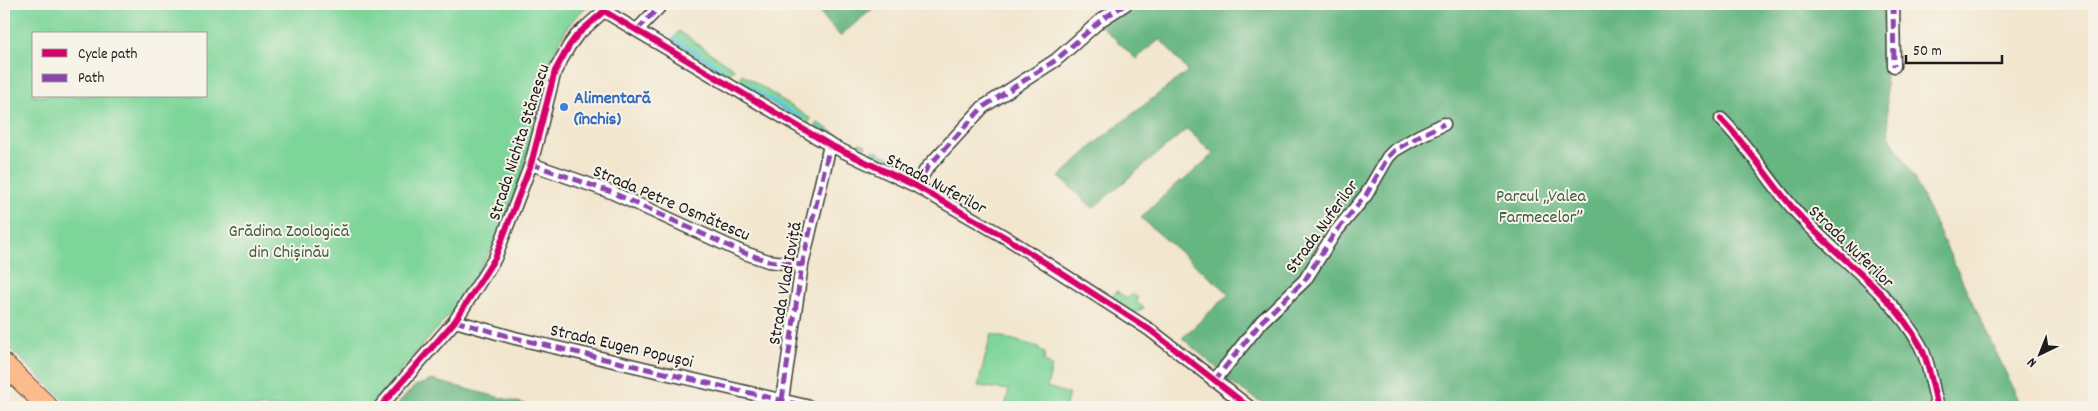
<svg xmlns="http://www.w3.org/2000/svg" width="2098" height="411" font-family="Dekko,sans-serif">
  <style>
    .green { fill: #7ed59a; stroke: #4d785b; fill-rule: evenodd }
    .forest { fill: #66b682; stroke: #41694f }
    .lines { fill: none; stroke-linecap: round; stroke-linejoin: round }
    .stream { stroke: #61c8dd; stroke-width: 4 }
    .street-casing { stroke: #3c3a37; stroke-width: 15 }
    .primary-casing { stroke: #3c3a37; stroke-width: 22 }
    .street { stroke: #fff; stroke-width: 12 }
    .primary { stroke: #fbbb8d; stroke-width: 20 }
    .quiet { stroke: #8e44ad; stroke-width: 5; stroke-dasharray: 10 5; stroke-linecap: butt }
    .cycleway-casing { stroke: #f7f3e8; stroke-width: 9 }
    .cycleway { stroke: #d6006c; stroke-width: 6 }
    .shop-dot { fill: #3f7fe0; stroke: #f7f3e8; stroke-width: 2 }
    .labels { text-anchor: middle; stroke-width: 4; stroke-linejoin: round; paint-order: stroke }
    .shop-label { font-size: 18px; font-weight: bold; fill: #366cbe; stroke: #f7f3e8; text-anchor: start }
    .street-label { font-size: 18px; fill: #1c1c1c; stroke: #f7f3e8 }
    .park-label { font-size: 18px; fill: #3e5d48; stroke: #f7f3e8 }
  </style>
  <rect width="100%" height="100%" fill="#f7f3e8"/>
  <filter id="ink" filterUnits="userSpaceOnUse"><feTurbulence type="fractalNoise" baseFrequency=".02" numOctaves="2"/><feDisplacementMap in="SourceGraphic" scale="10" xChannelSelector="R" yChannelSelector="G"/><feConvolveMatrix kernelMatrix="1 2 1 2 8 2 1 2 1" color-interpolation-filters="sRGB"/></filter>
  <filter id="wash" filterUnits="userSpaceOnUse"><feTurbulence type="fractalNoise" baseFrequency=".0096" numOctaves="4" result="noise"/><feDisplacementMap in="SourceGraphic" scale="20" xChannelSelector="R" yChannelSelector="G"/><feGaussianBlur stdDeviation="1.12" result="paint"/><feColorMatrix in="noise" values="0 0 0 0 0 0 0 0 0 0 0 0 0 0 0 0 0 1.4 0 .05"/><feComposite in="paint" operator="in"/></filter>
  <g filter="url(#wash)">
    <rect width="100%" height="100%" fill="#f2e6ce"/>
    <path class="green" d="M4,4H592C571,16 562,35 553,56C551,61 547,63 545,69L547,71L520,182L498,236L477,275L457,306L405,365L372,407H71L14,352L4,344ZM34,34H206V96H34Z
      M679,31L734,69L729,76L672,41Z
      M742,74L811,119L807,125L737,82Z
      M818,123L856,146L859,142L866,145L861,154L814,129Z
      M873,150L915,170L903,174L869,157Z
      M1117,291L1127,299L1132,294L1138,298L1137,303L1144,308L1134,313L1111,298Z
      M991,334L1039,347V350L1045,353L1044,361L1052,366L1047,387L1069,394L1065,407H1005L1009,390L978,386Z"/>
    <path class="forest" d="M812,4H882L870,11L840,36Z
      M1116,4H1886L1885,67L1889,136L1907,164L2022,407H1269L1228,381L1218,369L1182,338L1229,294L1141,218L1180,180L1182,182L1213,154L1187,129L1093,208L1059,177L1099,140L1188,71L1160,39L1136,59L1095,20Z
      M432,380L536,407H395L415,386Z"/>
    <g class="lines">
      <path class="stream" d="M622,4L624,5
        M674,39L725,72
        M739,81L802,119
        M818,129L856,148
        M876,157L911,174"/>
    </g>
  </g>
  <g filter="url(#ink)">
    <g class="lines">
      <g class="street-casing">
        <path id="street" d="M1893,4L1894,66
          M604,11L830,145L916,186L1005,237L1150,330L1249,407
          M637,30L662,4
          M1721,119C1750,148 1771,184 1798,214C1838,258 1891,292 1920,345C1930,364 1932,387 1938,407
          M531,164L611,192L742,252L768,261L802,265
          M916,186L927,168L983,107L1056,60L1101,20L1126,4
          M455,321L515,338L810,407
          M1214,381L1262,321L1305,280L1334,234L1366,195L1388,157L1395,150L1419,136L1444,124
          M782,400L802,265L830,145
          M380,407L455,321L495,258L531,164L555,71L569,46L577,35L604,11"/>
      </g>
      <g class="primary-casing">
        <path id="primary" d="M4,364L48,407"/>
      </g>
      <use href="#street" class="street"/>
      <use href="#primary" class="primary"/>
      <path class="quiet" d="M1893,4L1894,66
        M637,30L662,4
        M531,164L611,192L742,252L768,261L802,265
        M916,186L927,168L983,107L1056,60L1101,20L1126,4
        M455,321L515,338L810,407
        M1214,381L1262,321L1305,280L1334,234L1366,195L1388,157L1395,150L1419,136L1444,124
        M782,400L802,265L830,145"/>
      <g class="cycleway-casing">
        <path id="cycleway" d="M1721,119C1750,148 1771,184 1798,214C1838,258 1891,292 1920,345C1930,364 1932,387 1938,407
          M380,407L455,321L495,258L531,164L555,71L569,46L577,35L604,11L830,145L916,186L1005,237L1150,330L1249,407"/>
      </g>
      <use href="#cycleway" class="cycleway"/>
    </g>
  </g>
  <circle class="shop-dot" cx="564" cy="107" r="5"/>
  <g class="labels">
    <g class="shop-label">
      <text x="574" y="103">Alimentară<tspan x="574" dy="21">(închis)</tspan></text>
    </g>
    <g class="street-label">
      <text transform="translate(518 142) rotate(-72)" y="6">Strada Nichita Stănescu</text>
      <text transform="translate(937 183) rotate(28)" y="6">Strada Nuferilor</text>
      <text transform="translate(672 202) rotate(23)" y="6">Strada Petre Osmătescu</text>
      <text transform="translate(1321 226) rotate(-54)" y="6">Strada Nuferilor</text>
      <text transform="translate(1852 246) rotate(44)" y="6">Strada Nuferilor</text>
      <text transform="translate(784 283) rotate(-80)" y="6">Strada Vlad Ioviță</text>
      <text transform="translate(622 345) rotate(13)" y="6">Strada Eugen Popușoi</text>
    </g>
    <g class="park-label">
      <text x="1541" y="201">Parcul „Valea<tspan x="1541" dy="21">Farmecelor”</tspan></text>
      <text x="289" y="236">Grădina Zoologică<tspan x="289" dy="21">din Chișinău</tspan></text>
    </g>
  </g>
  <rect width="2098" height="411" fill="none" stroke="#f7f3e8" stroke-width="20"/>
  <rect x="32" y="32" width="175" height="65" fill="#f7f3e8" stroke="#9f9d96"/>
  <rect x="42" y="49" width="25" height="8" fill="#d6006c" stroke="#9f9d96"/>
  <text x="78" y="58" font-size="15" fill="#1c1c1c">Cycle path</text>
  <rect x="42" y="74" width="25" height="8" fill="#8e44ad" stroke="#9f9d96"/>
  <text x="78" y="82" font-size="15" fill="#1c1c1c">Path</text>
  <g transform="translate(2040 354) rotate(223)" stroke="#f7f3e8" stroke-width="4" paint-order="stroke">
  <path d="M0-4L9 19L0 12L-9 19Z" fill="#1c1c1c"/>
  <text y="-8" font-size="14" font-weight="bold" text-anchor="middle" fill="#1c1c1c">N</text>
  </g>
  <path d="M1906 55v8h96v-8" fill="none" stroke="#1c1c1c" stroke-width="2.5"/>
  <text x="1913" y="55" font-size="15" fill="#1c1c1c" stroke="#f7f3e8" stroke-width="4" paint-order="stroke">50 m</text>
</svg>
